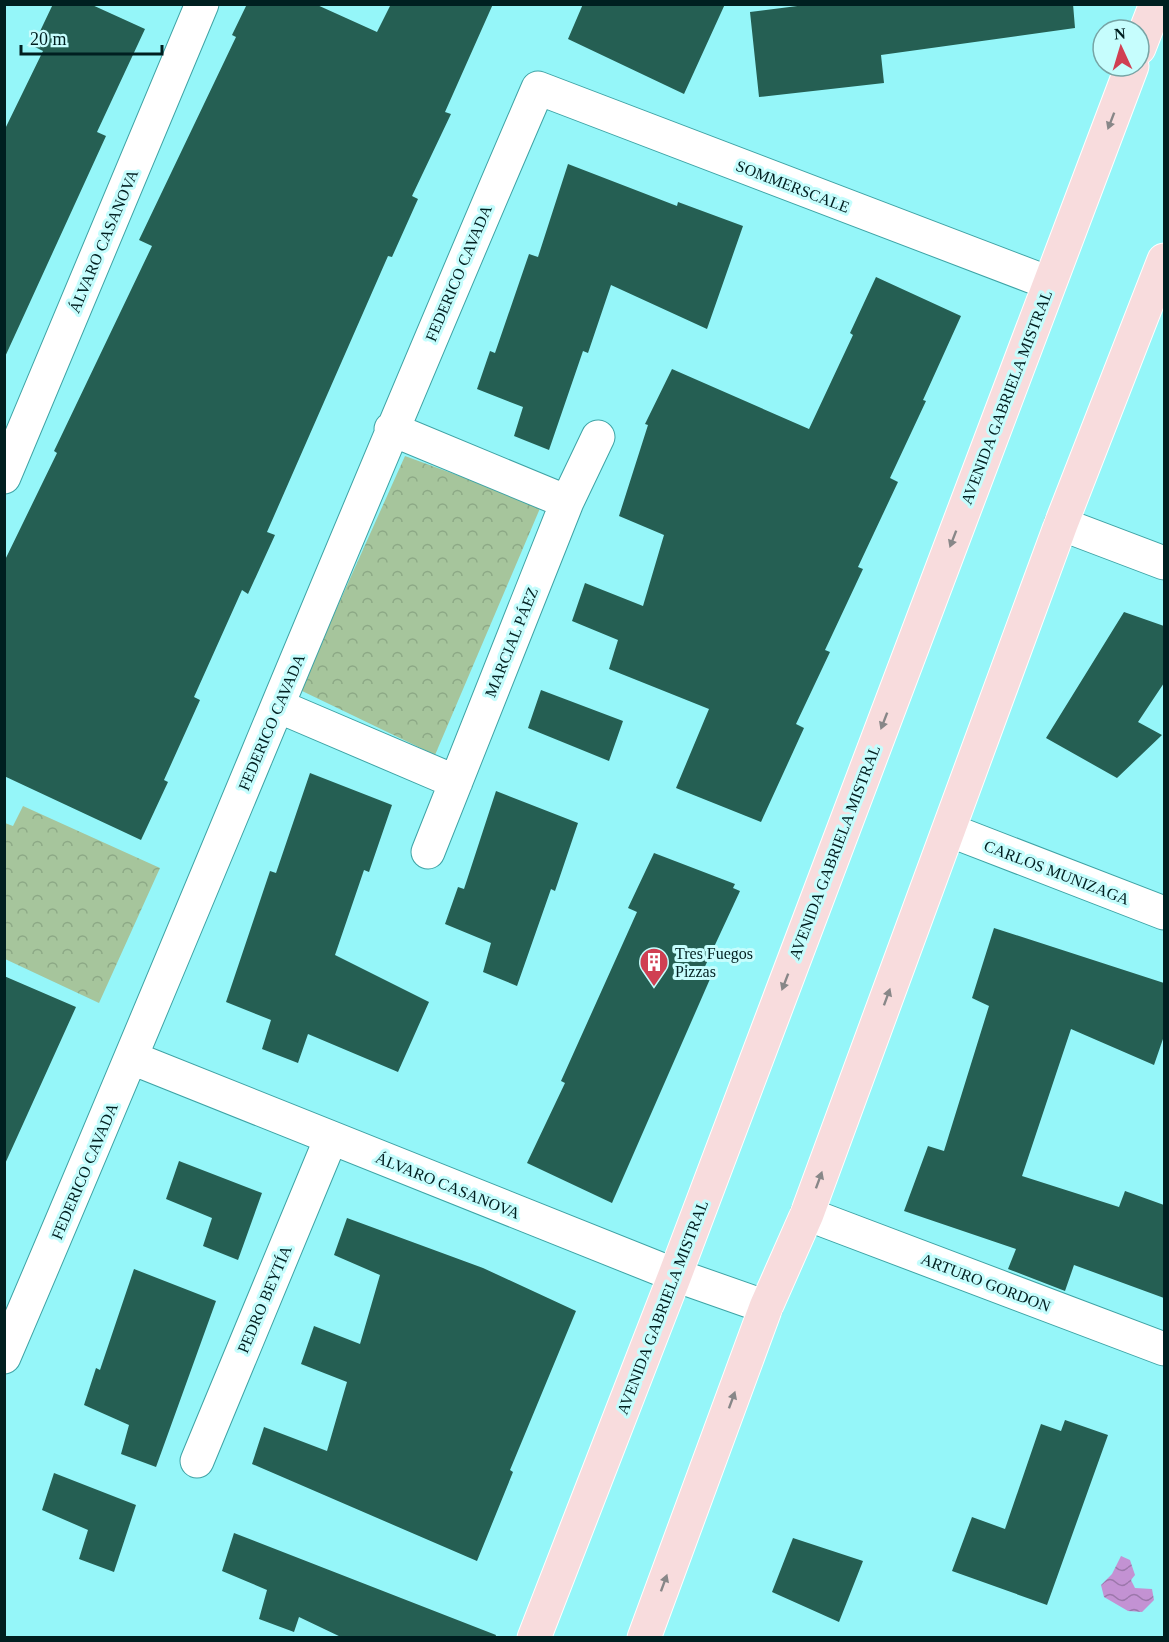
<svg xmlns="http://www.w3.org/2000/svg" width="1169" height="1642" font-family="'Times New Roman',serif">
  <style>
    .forest { fill: url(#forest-crowns) }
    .water { fill: url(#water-waves) }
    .building { fill: #255f53 }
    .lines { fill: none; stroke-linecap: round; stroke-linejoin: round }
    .minor-casing { stroke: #3ea3a5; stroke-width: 35 }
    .major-casing { stroke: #fff; stroke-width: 35 }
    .minor { stroke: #fff; stroke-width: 33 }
    .major { stroke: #f8dcdd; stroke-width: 33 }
    .oneway { fill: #888788 }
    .labels { text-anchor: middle; stroke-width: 6; stroke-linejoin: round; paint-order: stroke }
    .street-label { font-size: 16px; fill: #001f20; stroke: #c6fdfd }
    .poi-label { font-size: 16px; fill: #001f20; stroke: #c6fdfd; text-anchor: start }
  </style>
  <defs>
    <pattern id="forest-crowns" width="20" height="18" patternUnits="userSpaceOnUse" patternTransform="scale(1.5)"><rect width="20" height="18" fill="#a6c59c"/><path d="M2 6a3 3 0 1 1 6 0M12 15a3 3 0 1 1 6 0" fill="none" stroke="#8da986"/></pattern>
    <pattern id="water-waves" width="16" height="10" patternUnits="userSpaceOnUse" patternTransform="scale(1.5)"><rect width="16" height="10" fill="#c392d3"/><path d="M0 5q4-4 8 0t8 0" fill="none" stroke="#9c77ab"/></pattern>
  </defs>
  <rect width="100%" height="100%" fill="#95f6f9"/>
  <path class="forest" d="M405,456L541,506L435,755L300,690Z
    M23,806L160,868L99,1003L5,959V823L13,826Z"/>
  <path class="water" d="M1121,1556L1130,1560L1135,1575L1131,1580L1135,1588L1152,1589L1154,1600L1142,1612L1128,1611L1104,1597L1101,1585L1112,1574Z"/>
  <path class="building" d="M53,4H90L145,29L97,132L106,136L4,359V131L43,51L33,46Z
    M247,4H315L377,32L391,4H493L445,112L451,114L412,196L418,199L392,257L388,256L267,532L275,535L248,594L242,590L194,697L200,700L164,780L168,782L141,840L4,776V562L57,453L54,451L152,246L139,240L236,37L232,35Z
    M583,4H725L684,94L568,39Z
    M813,4H1073L1075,28L881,55L884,83L759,97L750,12Z
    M568,164L677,206L678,202L743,226L707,329L611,285L588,353L583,351L549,450L514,436L523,407L477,389L490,351L495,353L529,254L538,257Z
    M876,277L961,316L923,400L926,401L890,478L898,482L858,567L863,569L825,650L830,652L796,724L804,728L761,822L676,788L709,709L609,669L618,640L572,621L585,583L643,606L664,535L619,516L648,425L645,424L672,369L809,429L853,335L850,333Z
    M1124,612L1164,626V683L1138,722L1162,735L1117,778L1046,738Z
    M541,690L623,721L609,761L528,728Z
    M310,773L392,805L369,872L364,870L335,955L429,1002L398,1072L308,1034L298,1063L262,1049L271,1020L226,1002L270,871L276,873Z
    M496,791L578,823L555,891L551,889L517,986L483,972L491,943L445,924L458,887L464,889Z
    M654,853L735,884L733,888L740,891L701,975L710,979L612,1203L527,1163L565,1083L561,1081L637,912L628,908Z
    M994,928L1164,983V1036L1154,1065L1071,1029L1022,1176L1119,1207L1125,1191L1164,1205V1298L1074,1265L1065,1291L1008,1269L1016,1249L904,1211L928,1146L944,1151L989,1006L972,998Z
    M4,976L76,1007L4,1166Z
    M179,1161L262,1193L238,1260L203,1246L212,1218L166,1199Z
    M347,1218L483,1268L576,1311L510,1470L513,1472L477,1561L252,1464L264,1427L327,1451L347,1382L301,1364L314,1326L360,1344L380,1275L334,1255Z
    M134,1269L216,1301L156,1467L121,1454L129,1425L84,1405L96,1368L100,1370Z
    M1065,1420L1108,1435L1047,1605L952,1571L972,1517L1005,1529L1041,1424L1061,1431Z
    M54,1473L136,1505L114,1572L79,1559L88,1530L42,1510Z
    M234,1533L496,1635L495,1638H343L299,1617L294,1632L259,1619L267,1590L222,1571Z
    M793,1538L863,1561L839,1622L772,1592Z"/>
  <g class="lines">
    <g class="minor-casing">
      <path id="minor" d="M391,429L567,502
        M4,477L202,4
        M1061,524L1164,563
        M278,706L456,782
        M949,830L1164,913
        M428,852L567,502L598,437
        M132,1058L675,1275L766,1307
        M807,1214L1164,1349
        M4,1357C185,935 356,509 538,88L1049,283
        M197,1461L331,1138"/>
    </g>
    <g class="major-casing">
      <path id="major" d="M1139,48L1156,4
        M534,1638L675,1275L1132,66
        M644,1638L766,1307L807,1214L1061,524L1164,260"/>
    </g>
    <use href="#minor" class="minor"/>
    <use href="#major" class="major"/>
  </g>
  <defs><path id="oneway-solid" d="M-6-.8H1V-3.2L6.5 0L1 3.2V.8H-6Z" transform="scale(1.5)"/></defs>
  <g class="oneway">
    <use href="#oneway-solid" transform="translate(1111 121) rotate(111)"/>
    <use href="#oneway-solid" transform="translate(953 539) rotate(111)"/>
    <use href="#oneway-solid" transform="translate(884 721) rotate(111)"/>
    <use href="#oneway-solid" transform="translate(785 982) rotate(111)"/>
    <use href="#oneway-solid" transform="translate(887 997) rotate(-70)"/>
    <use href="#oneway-solid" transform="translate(819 1180) rotate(-70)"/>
    <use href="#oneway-solid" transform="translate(732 1400) rotate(-70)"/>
    <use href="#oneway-solid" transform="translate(664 1583) rotate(-70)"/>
  </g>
  <defs>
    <g id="building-pin" transform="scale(1.5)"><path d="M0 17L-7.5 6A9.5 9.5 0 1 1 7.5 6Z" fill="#d03f52" stroke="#c6fdfd"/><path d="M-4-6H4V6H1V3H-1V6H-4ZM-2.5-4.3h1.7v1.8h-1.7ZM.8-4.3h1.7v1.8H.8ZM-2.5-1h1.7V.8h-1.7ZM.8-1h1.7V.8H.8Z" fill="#fff"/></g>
  </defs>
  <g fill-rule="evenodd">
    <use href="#building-pin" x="654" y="962"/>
  </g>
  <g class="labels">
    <g class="street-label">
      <text transform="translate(793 186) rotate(21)" y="6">SOMMERSCALE</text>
      <text transform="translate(103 241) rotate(-67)" y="6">ÁLVARO CASANOVA</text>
      <text transform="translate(458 273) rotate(-67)" y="6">FEDERICO CAVADA</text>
      <text transform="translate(1006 397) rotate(-69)" y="6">AVENIDA GABRIELA MISTRAL</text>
      <text transform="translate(511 642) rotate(-68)" y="6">MARCIAL PÁEZ</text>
      <text transform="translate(271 722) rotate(-67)" y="6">FEDERICO CAVADA</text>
      <text transform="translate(834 852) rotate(-69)" y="6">AVENIDA GABRIELA MISTRAL</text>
      <text transform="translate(1057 872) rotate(21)" y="6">CARLOS MUNIZAGA</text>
      <text transform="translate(84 1171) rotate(-67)" y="6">FEDERICO CAVADA</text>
      <text transform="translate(448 1185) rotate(22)" y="6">ÁLVARO CASANOVA</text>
      <text transform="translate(986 1282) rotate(21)" y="6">ARTURO GORDON</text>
      <text transform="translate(264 1299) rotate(-67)" y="6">PEDRO BEYTÍA</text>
      <text transform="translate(662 1307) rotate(-69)" y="6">AVENIDA GABRIELA MISTRAL</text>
    </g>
    <g class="poi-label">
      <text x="675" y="959">Tres Fuegos<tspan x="675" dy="18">Pizzas</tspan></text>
    </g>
  </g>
  <rect width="1169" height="1642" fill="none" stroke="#001f20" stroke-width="12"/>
  <g transform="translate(1121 48) rotate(356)"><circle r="28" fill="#c6fdfd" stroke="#77a4a5" stroke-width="1.5"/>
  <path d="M0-4.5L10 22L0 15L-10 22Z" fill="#d03f52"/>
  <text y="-9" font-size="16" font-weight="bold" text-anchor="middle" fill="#001f20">N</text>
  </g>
  <path d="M21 45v9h141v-9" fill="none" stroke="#001f20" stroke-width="3"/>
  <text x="30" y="45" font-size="18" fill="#001f20" stroke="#c6fdfd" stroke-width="4.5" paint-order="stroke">20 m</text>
</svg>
